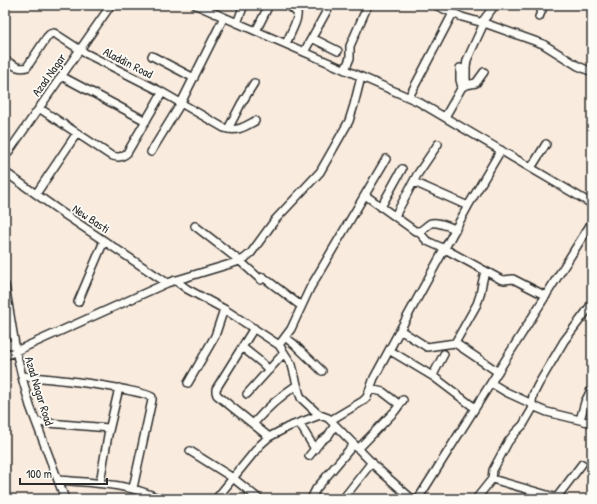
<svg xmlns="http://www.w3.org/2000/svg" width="597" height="504" font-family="'Patrick Hand',sans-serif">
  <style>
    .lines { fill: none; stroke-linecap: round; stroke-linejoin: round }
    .minor-casing { stroke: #2b2b2b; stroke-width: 10 }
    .minor { stroke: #fdfcf7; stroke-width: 7 }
    .labels { text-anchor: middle; stroke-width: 3.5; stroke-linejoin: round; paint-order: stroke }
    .street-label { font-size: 12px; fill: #2b2b2b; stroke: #fdfcf7 }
  </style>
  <rect width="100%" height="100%" fill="#f9ebdd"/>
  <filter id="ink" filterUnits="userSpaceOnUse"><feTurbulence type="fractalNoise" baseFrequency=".025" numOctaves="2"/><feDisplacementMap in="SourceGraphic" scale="8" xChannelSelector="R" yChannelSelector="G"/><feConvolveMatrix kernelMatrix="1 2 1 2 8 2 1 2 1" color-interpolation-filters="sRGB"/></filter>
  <g filter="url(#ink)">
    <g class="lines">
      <g class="minor-casing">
        <path id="minor" d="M196,5L417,101L592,204
          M435,5L462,17L487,24L543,44L578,66L592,72
          M539,17L544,5
          M482,22L495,5
          M237,23L244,5
          M256,31L269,5
          M312,38L338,51
          M286,44C288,38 299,19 297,13C295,10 290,7 287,5
          M304,52L330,5
          M152,56L194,78
          M5,60C12,64 18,70 27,67L47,37L50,34L54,33L85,53L160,91L224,128C237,132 244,127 255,121
          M460,68V80L462,87
          M345,70L350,58V46L368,5
          M61,76L146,121
          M466,85V67L467,60L484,23
          M409,97L453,13
          M39,108L110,155C117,158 121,158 127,153L162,93
          M445,117L462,87L466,85L476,83L484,72
          M228,129L241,104L254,83
          M151,152L181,103L224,17
          M5,157L111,5
          M531,168L546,144
          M5,172L64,214L167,283
          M414,182L468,206
          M36,194L77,133
          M365,195L415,231H420C424,229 427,225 431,223C438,221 449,227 456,229
          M381,207L402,169
          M395,216L417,175L438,144
          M195,226L240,261L261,280
          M418,231L427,241L445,249L500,279L504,280L513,279L546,296
          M263,277L301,306
          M175,280L187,289L224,309L279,345L292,365L299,392L301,398L317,413L320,415L328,418L335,425L378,469L412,499
          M5,285L16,351L23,381L30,406L65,499
          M78,302L104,241
          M592,303L586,312L564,341L538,385L533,395L532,402V405L535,407L547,412L592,423
          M254,328L216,389V392L217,395L269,437
          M400,330L427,347L455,343L498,372
          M285,337L294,344L322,371
          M5,343L15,346
          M455,343L477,304L480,295L482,284L485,271
          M279,345L291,329L310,288L386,159
          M242,347L262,363L269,370
          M389,350L434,377
          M444,354L434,373V377L475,408
          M5,356L167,283L240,261L245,258L251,253L275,220L320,172L332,151L349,121L354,105L361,77
          M22,376C57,379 93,383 127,390C135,392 145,393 152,397V400L133,488
          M188,383L215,336L224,309
          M491,383L506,392L532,404
          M370,389L383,392L396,402
          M247,394L284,353
          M331,420L363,401L367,397L374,378L400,330L468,206L501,150
          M580,420L585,402L592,388
          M36,422L109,428
          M299,423L315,449
          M253,424C266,409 280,396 297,385
          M358,449L395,411L403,400
          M190,451L233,478L259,499
          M309,456L321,441L328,436L335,425
          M492,479L493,470L508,442L515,433L523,425L534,406
          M58,480C94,483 127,483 160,499
          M100,483L108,435L119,388
          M557,497L582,464
          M216,499L260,445L269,437L288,427L320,415
          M311,499L316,489L354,444
          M343,499L372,462
          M418,499L592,222
          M476,499L492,479L561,499"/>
      </g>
      <use href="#minor" class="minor"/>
    </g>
  </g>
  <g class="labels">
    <g class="street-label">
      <text transform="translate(128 63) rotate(27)" y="4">Aladdin Road</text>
      <text transform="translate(49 75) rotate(-55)" y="4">Azad Nagar</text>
      <text transform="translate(91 219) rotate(34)" y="4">New Basti</text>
      <text transform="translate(39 391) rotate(73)" y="4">Azad Nagar Road</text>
    </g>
  </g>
  <rect width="597" height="504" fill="none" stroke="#fdfcf7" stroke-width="20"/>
  <rect x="10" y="10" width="577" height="484" fill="none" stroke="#2b2b2b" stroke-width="1.5" filter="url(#ink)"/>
  <path d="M20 478v6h87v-6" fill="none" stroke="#2b2b2b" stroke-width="2"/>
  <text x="26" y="478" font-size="12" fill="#2b2b2b" stroke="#fdfcf7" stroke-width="3" paint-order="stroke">100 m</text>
</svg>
